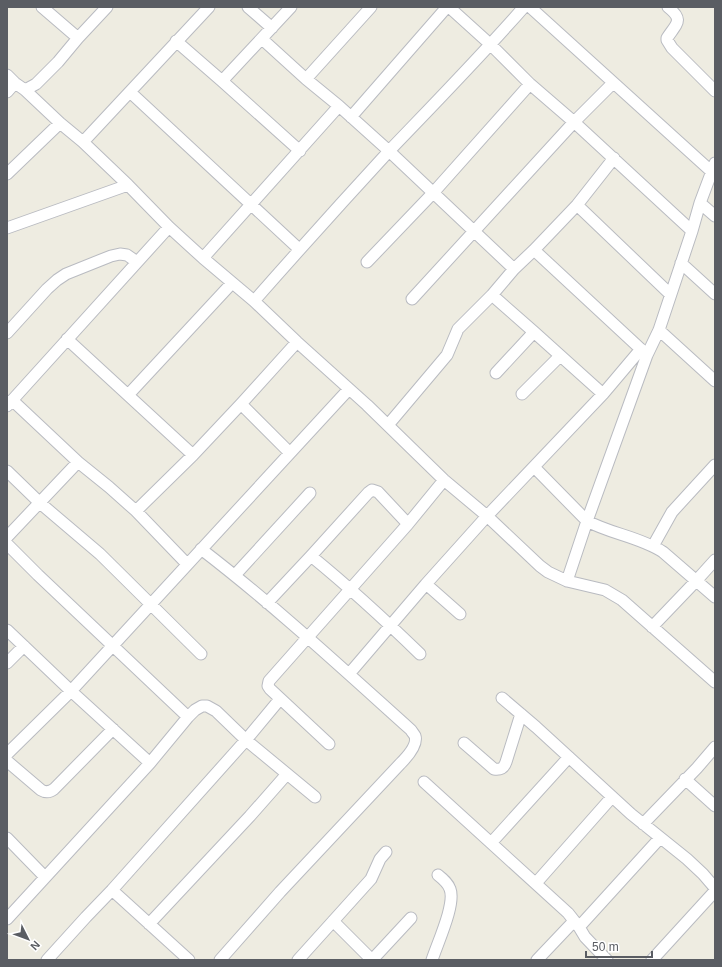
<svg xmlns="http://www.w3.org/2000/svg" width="722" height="967" font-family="Arial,sans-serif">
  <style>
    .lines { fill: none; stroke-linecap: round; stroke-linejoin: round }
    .minor-casing { stroke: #b9bbc1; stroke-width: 13 }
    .minor { stroke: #fff; stroke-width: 11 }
  </style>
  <rect width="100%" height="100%" fill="#eeece1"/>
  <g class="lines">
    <g class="minor-casing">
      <path id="minor" d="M42,7L78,38
        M248,7L272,28
        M449,7L491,45L530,84L574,122L692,231
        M530,7L712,172
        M668,7C684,20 677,23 667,38V40L672,48L715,91
        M262,39L306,79L339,106L389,151L514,269
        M176,41L222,81L300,151
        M7,75L15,83L25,90L60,123L83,142L128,185L169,227L203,258L254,301L297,342L367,405L444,480L487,516L540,566L548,572L567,581L605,590L622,600L715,682
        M306,79L371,7
        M222,81L291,7
        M25,90L36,84L58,62L78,38L107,7
        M7,92L15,83
        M130,92L299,249
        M351,117L447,7
        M83,142L209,7
        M7,174L60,123
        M700,203L715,216
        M577,205L670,294
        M7,228L128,185
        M534,250L645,353
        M203,258L339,106
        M367,262L433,193L530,84
        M681,263L715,294
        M492,295L534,332L603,394
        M412,299L574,122L613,83
        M254,301C299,250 344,200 390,150C435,103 481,56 524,7
        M659,330L715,381
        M7,333L47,289L57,280L66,274L111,256L120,254L127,255L137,262
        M67,339L193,455
        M496,373L534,332
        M522,394L560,356
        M128,395L232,283
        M12,400L78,462L109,487L136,511L187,564
        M241,404L290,453
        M7,406L169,227
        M388,425L447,355L458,329L492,295L514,269L534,250L577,205L614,158
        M534,467L587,521C611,534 640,537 663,552L715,597
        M7,471L40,503L100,554L201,654
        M136,511L193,455L241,404L297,342
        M7,537L78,462
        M7,544L38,575L188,717
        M653,546L672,512L715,465
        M201,549C274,605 342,668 411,730C412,732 414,734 415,736C418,745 406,758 400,764L280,892L220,960
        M311,556C349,587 385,620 420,654
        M235,575L310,493
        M567,581L587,521L647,355L659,330L692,231L700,203L715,163
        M426,584L460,614
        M267,603L311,556L368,493L372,490L378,492L408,524
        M652,627L696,581L715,560
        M7,630L71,691L150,763
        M7,663L24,646
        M349,674L426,584L487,516L603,394L641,349
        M502,698L536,727L631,814L687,859L703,874L715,888
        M464,743L494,769C501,770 504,768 506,762L521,714
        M329,744L270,689L268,686L269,681L408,524L444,480
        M7,754L71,691L349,389
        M7,761L41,790C46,793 50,792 54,789L113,729
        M685,779L715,806
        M424,782L568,913L579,927L585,937L607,960
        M643,824L697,768L715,747
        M7,838L45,877
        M491,843L569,757
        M536,883L612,797
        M112,890L189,960
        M7,919L150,763L188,717L195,710L202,706H207L216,711L246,740L315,797
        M333,921L372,960
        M149,924L250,816L287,774
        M579,927L660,838
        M47,960L86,917L112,890L246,740L280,699
        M298,960L371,879L380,859L386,852
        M372,960L411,918
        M432,960C437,944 456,904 450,889C448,883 443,879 438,875
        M537,960L574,921
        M652,960L715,891"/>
    </g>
    <use href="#minor" class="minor"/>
  </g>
  <rect width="722" height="967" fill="none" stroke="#5a5d63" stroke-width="16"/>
  <g transform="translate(28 939) rotate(132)" stroke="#ffffff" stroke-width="3" paint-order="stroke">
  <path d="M0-3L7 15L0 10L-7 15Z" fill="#5a5d63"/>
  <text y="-6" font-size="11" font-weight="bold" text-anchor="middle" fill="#5a5d63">N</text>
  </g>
  <path d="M586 951v6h66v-6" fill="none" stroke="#5a5d63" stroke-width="2"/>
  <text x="592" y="951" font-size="12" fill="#5a5d63" stroke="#ffffff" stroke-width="3" paint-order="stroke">50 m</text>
</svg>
